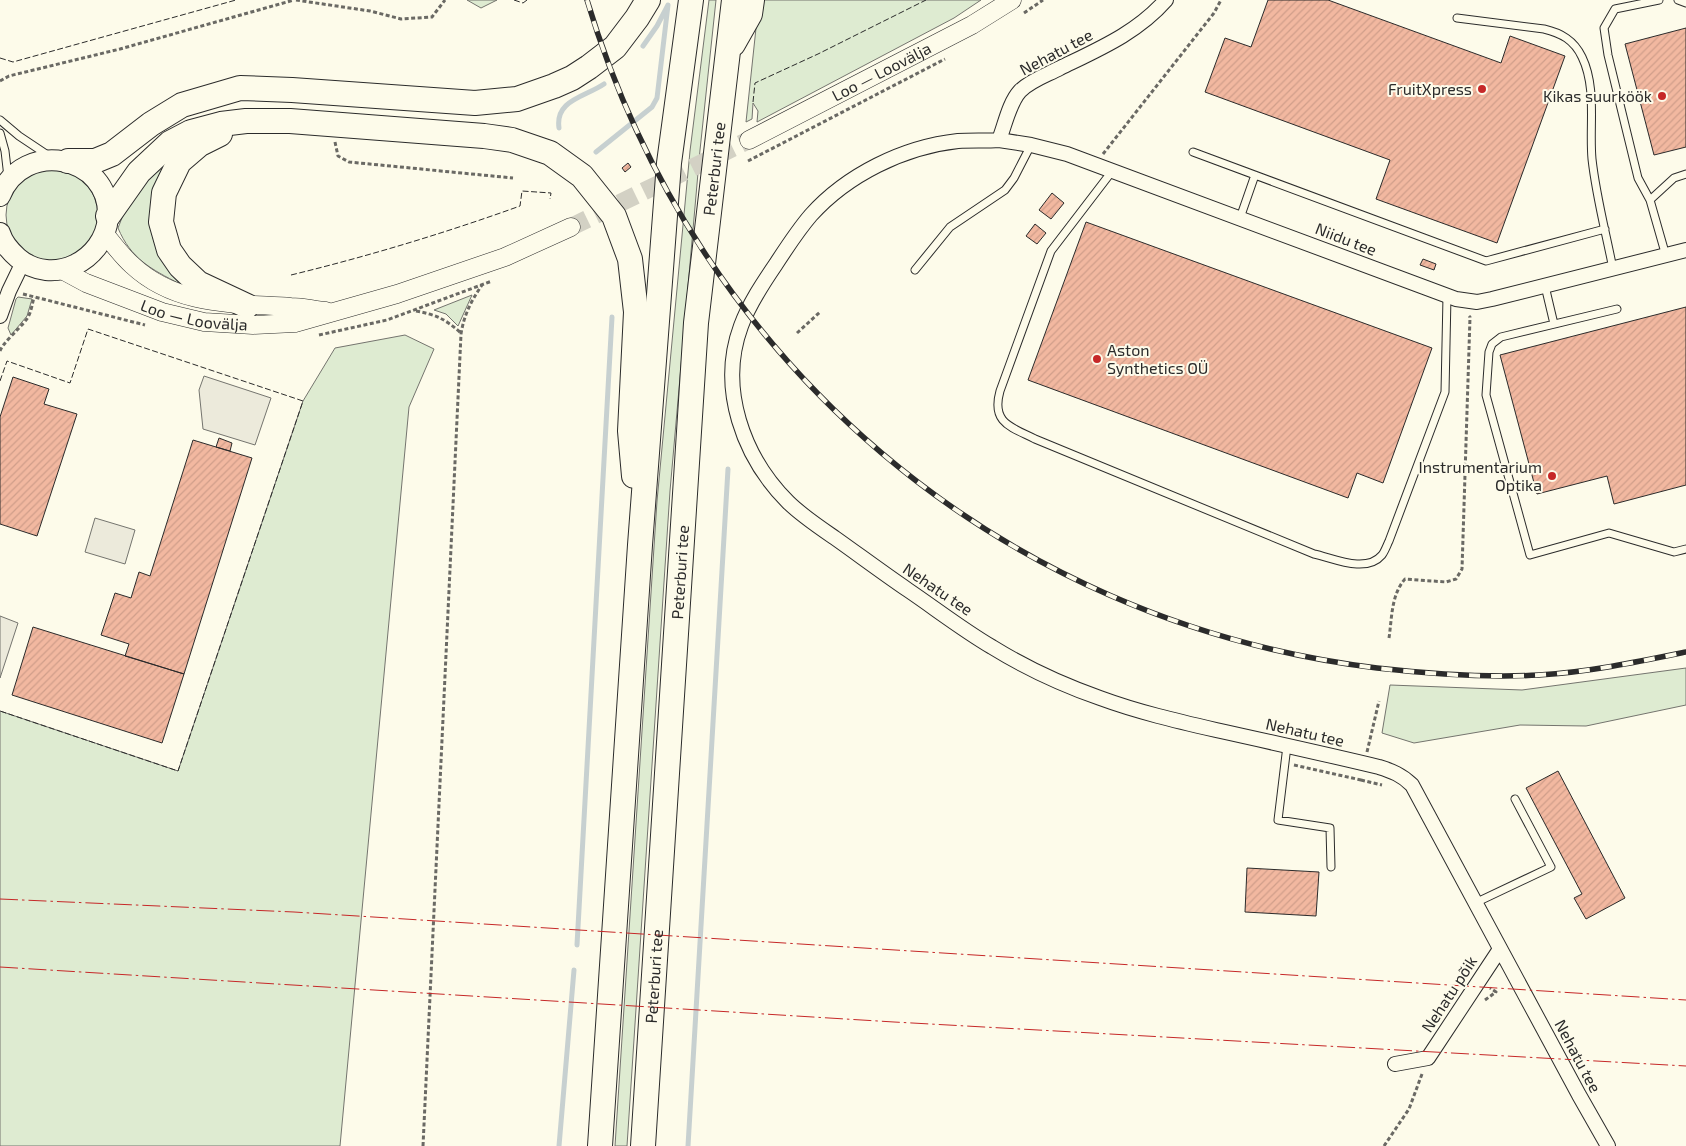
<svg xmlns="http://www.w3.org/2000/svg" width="1686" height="1146" font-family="'Exo 2',sans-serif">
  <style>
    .grass { fill: #deebd1; stroke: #74746e }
    .parking { fill: #eceadb; stroke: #74746e }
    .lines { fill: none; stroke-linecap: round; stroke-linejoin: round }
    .stream { stroke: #c7d0d0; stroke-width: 5 }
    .building { fill: url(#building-hatch); stroke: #2b2b2b }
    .tertiary-tunnel { stroke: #d3d1c4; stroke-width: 18; stroke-dasharray: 18 9; stroke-linecap: butt }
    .service-casing { stroke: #2b2b2b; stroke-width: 9 }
    .minor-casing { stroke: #2b2b2b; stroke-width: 16 }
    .tertiary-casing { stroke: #2b2b2b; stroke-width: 19 }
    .secondary-casing { stroke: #2b2b2b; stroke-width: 22 }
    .trunk-casing { stroke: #2b2b2b; stroke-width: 26 }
    .path { stroke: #6a6964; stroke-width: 3; stroke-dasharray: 4 2.5; stroke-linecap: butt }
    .service { stroke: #fdfbea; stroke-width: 7 }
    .minor { stroke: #fdfbea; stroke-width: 14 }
    .tertiary { stroke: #fdfbea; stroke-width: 18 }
    .secondary { stroke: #fdfbea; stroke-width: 20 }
    .trunk { stroke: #fdfbea; stroke-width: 24 }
    .rail-casing { stroke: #2b2b2b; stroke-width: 5.5 }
    .rail { stroke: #fdfbea; stroke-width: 4; stroke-dasharray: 11; stroke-linecap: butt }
    .fence { stroke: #2b2b2b; stroke-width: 1; stroke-dasharray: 6 2.5; stroke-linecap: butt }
    .power { stroke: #c62828; stroke-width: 1; stroke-dasharray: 18 4 2.5 4; stroke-linecap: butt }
    .poi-dot { fill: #c62828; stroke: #fdfbea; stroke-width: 2 }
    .labels { text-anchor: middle; stroke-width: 4; stroke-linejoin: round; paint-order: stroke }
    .street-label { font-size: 16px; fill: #2b2b2b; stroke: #fdfbea }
    .poi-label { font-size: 16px; fill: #2b2b2b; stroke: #fdfbea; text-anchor: end }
  </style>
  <defs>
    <pattern id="building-hatch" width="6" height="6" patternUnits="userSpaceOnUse" patternTransform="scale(1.25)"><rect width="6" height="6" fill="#f2b8a0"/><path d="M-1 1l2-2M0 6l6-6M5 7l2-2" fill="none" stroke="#d09e8a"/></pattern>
  </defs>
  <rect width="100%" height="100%" fill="#fdfbea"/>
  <path class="grass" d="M467,0H497L481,8Z
    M709,0H716L700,150L670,491L627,1146H615L657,501L690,151Z
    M759,0H981L954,18L757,122L758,111L753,103L752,119L746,122Z
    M167,161C141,206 145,246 180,284C151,269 131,259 118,228C127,201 147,180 167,161Z
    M6 215a46 46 0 1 1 92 0a46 46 0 1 1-92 0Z
    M472,295L458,326L446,314L434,310Z
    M18,297L32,299L27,316L11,335L8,328L16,299Z
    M405,335L434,349L409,407L340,1146H0V711L178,771L303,401L335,348Z
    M1686,668V705L1586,726L1520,725L1414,743L1382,733L1390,685L1522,690Z"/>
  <path class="parking" d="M204,376L271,398L255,445L203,429L199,390Z
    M95,518L135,530L125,564L85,552Z
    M0,616L18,623L0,678Z"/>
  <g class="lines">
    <path class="stream" d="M559,128C555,100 585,97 604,84
      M596,152L652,107L657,98L668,5L657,26L643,46
      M577,945L612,317
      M559,1146L574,970
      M688,1146L728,469"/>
  </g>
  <path class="building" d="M1268,0H1328L1501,63L1510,36L1565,56L1497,243L1376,199L1390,160L1205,92L1225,38L1251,47Z
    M1686,28V147L1654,155L1625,44Z
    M628,163L631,167L625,172L622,168Z
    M1052,193L1064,203L1051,219L1039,210Z
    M1086,222L1432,348L1383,483L1357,473L1348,498L1028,380Z
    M1035,224L1046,233L1037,244L1026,236Z
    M1423,259L1436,264L1434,270L1420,265Z
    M1686,307V485L1614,504L1607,476L1537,494L1500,355Z
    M13,377L49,389L44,404L77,414L37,536L0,524V417Z
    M219,438L232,443L230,451L216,447Z
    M193,440L252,458L184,674L125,656L129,644L101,635L115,593L131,598L139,572L150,576Z
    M33,627L184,674L162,743L12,695Z
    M1558,771L1625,898L1586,919L1574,898L1582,894L1526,788Z
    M1247,868L1319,872L1316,916L1245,912Z"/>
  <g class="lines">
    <path class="tertiary-tunnel" d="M571,227L749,140"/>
    <g class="service-casing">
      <path id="service" d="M1659,0L1615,9L1604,28L1608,55L1638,178L1650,200L1666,256
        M1678,0L1686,3
        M1457,18L1544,29C1561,33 1574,40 1582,57C1597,88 1589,126 1592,159C1596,196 1606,233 1613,269
        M0,120L19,136L49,156
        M0,133L5,151L8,177
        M1193,152L1486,261L1605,229
        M1113,170L1051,251L1000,391C991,423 1011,427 1035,439L1314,554C1333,558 1366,574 1382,555C1385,551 1387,545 1389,541L1445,392L1447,296
        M1650,200L1674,178L1686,174
        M1240,218L1255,175
        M915,270L950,227L1005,190L1014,178L1031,145
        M1545,286L1554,324
        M1617,309L1501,337L1492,344L1489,352L1486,395L1530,555L1609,533L1674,552L1686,549
        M1287,746L1278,820L1330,828L1331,867
        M1475,903L1551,867L1515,799"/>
    </g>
    <g class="minor-casing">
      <path id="minor" d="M1166,0C1137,33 1099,49 1060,68C1047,75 1031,80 1020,91C1009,103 1005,125 999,140C986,141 971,140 958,141C903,147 847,175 811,215C798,230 787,247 776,264C763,283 749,304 741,326C718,388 743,457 788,502C801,515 819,527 835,538C859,555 883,573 908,590C936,609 963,630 992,647C1026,668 1063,685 1100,698C1138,712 1177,721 1216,730C1270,742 1325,754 1379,767C1392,771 1402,775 1412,785L1579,1095L1608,1146
        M999,140L1031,145L1067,154L1456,299L1477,302L1492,299L1686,250
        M0,316L9,291L23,262
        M1395,1064L1428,1058L1500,949"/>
    </g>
    <g class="tertiary-casing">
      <g id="tertiary">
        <path id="s1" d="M749,140L972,25L1012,0"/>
        <path d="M105,234C113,244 122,256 132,265C177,307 235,303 291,307C303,307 314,310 326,311"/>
        <path id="s2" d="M62,270L86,283L162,312L204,322L253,325L295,323L397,294L505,257L571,227"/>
      </g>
    </g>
    <g class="secondary-casing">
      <path id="secondary" d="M0,196C23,138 111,155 108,217C105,261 52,287 18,258C10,251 3,243 0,233"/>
    </g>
    <g class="trunk-casing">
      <g id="trunk">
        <path d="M733,44L750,14L752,0"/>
        <path d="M220,134L200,144L179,162L164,193L161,222L169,250L180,266L198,283L247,306"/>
        <path d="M68,161H95L112,154L151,124L182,105L240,88L292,90L475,103L517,99L554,86L572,78L589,67L615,47L637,18L648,0"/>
        <path d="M108,216L139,172L170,143L191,132L221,124L246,121H290L484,136L512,140L550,153L582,176L614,216L630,259L636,312L630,431L634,476"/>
        <path d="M600,1146L640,545L669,163L691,0"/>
        <path id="s3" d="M643,1146L696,323L734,0"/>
      </g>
    </g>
    <path class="path" d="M296,0L370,11L401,19L432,17L445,0
      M1024,13L1043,0
      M0,81L9,76L120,49L294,0
      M335,142L338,156L349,162L513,178
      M1103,154L1214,13L1221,0
      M748,161L945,59
      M23,294L145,325
      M416,311C437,315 445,319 461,333
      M797,333L820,312
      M319,335L387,320L492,281
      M0,351C2,344 20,328 26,320C31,314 32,305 34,297
      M1389,638C1392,618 1391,595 1405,579L1446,582L1456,579L1462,569L1470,317L1469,316
      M1367,752L1379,701
      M1294,765L1361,780
      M1361,780L1382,785
      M1485,1000L1496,992L1490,988
      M423,1146L461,334C464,315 471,301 482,285
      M1384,1146L1409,1109L1422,1074"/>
    <use href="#service" class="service"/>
    <use href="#minor" class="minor"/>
    <use href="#tertiary" class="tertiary"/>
    <use href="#secondary" class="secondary"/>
    <use href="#trunk" class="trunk"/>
    <g class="rail-casing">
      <path id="rail" d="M587,0C696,363 1000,622 1377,668C1431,674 1485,678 1539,675C1589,672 1637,662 1686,652"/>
    </g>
    <use href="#rail" class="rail"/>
    <path class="fence" d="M514,0L523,3L527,0
      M0,58L13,62L236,0
      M753,102L755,83L818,54L926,0
      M291,275C369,256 445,233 520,206L522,191L551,193L550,199
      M0,381L7,361L70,383L88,329L303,401L178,771L0,711"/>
    <path class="power" d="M0,899L294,912L1686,1000
      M0,967L894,1022L1686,1066"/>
  </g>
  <g class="poi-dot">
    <circle cx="1482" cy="89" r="5"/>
    <circle cx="1662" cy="96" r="5"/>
    <circle cx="1097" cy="359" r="5"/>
    <circle cx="1552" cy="476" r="5"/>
  </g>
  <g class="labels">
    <g class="street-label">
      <text transform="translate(1056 52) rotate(-28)" y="6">Nehatu tee</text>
      <text dy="6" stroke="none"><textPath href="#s1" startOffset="149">Loo — Loovälja</textPath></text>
      <text dy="6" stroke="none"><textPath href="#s3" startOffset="980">Peterburi tee</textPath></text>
      <text transform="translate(1346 239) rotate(21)" y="6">Niidu tee</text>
      <text dy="6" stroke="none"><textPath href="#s2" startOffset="141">Loo — Loovälja</textPath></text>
      <text dy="6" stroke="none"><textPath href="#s3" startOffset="575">Peterburi tee</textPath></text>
      <text transform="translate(938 589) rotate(34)" y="6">Nehatu tee</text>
      <text transform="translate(1305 732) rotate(13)" y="6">Nehatu tee</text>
      <text dy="6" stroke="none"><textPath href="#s3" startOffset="170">Peterburi tee</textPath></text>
      <text transform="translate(1449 994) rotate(-57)" y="6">Nehatu põik</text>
      <text transform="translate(1578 1056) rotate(62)" y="6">Nehatu tee</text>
    </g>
    <g class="poi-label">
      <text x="1472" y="95">FruitXpress</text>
      <text x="1652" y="102">Kikas suurköök</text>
      <text x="1107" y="356" text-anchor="start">Aston<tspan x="1107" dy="18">Synthetics OÜ</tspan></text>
      <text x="1542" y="473">Instrumentarium<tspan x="1542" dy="18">Optika</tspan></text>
    </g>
  </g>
</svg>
